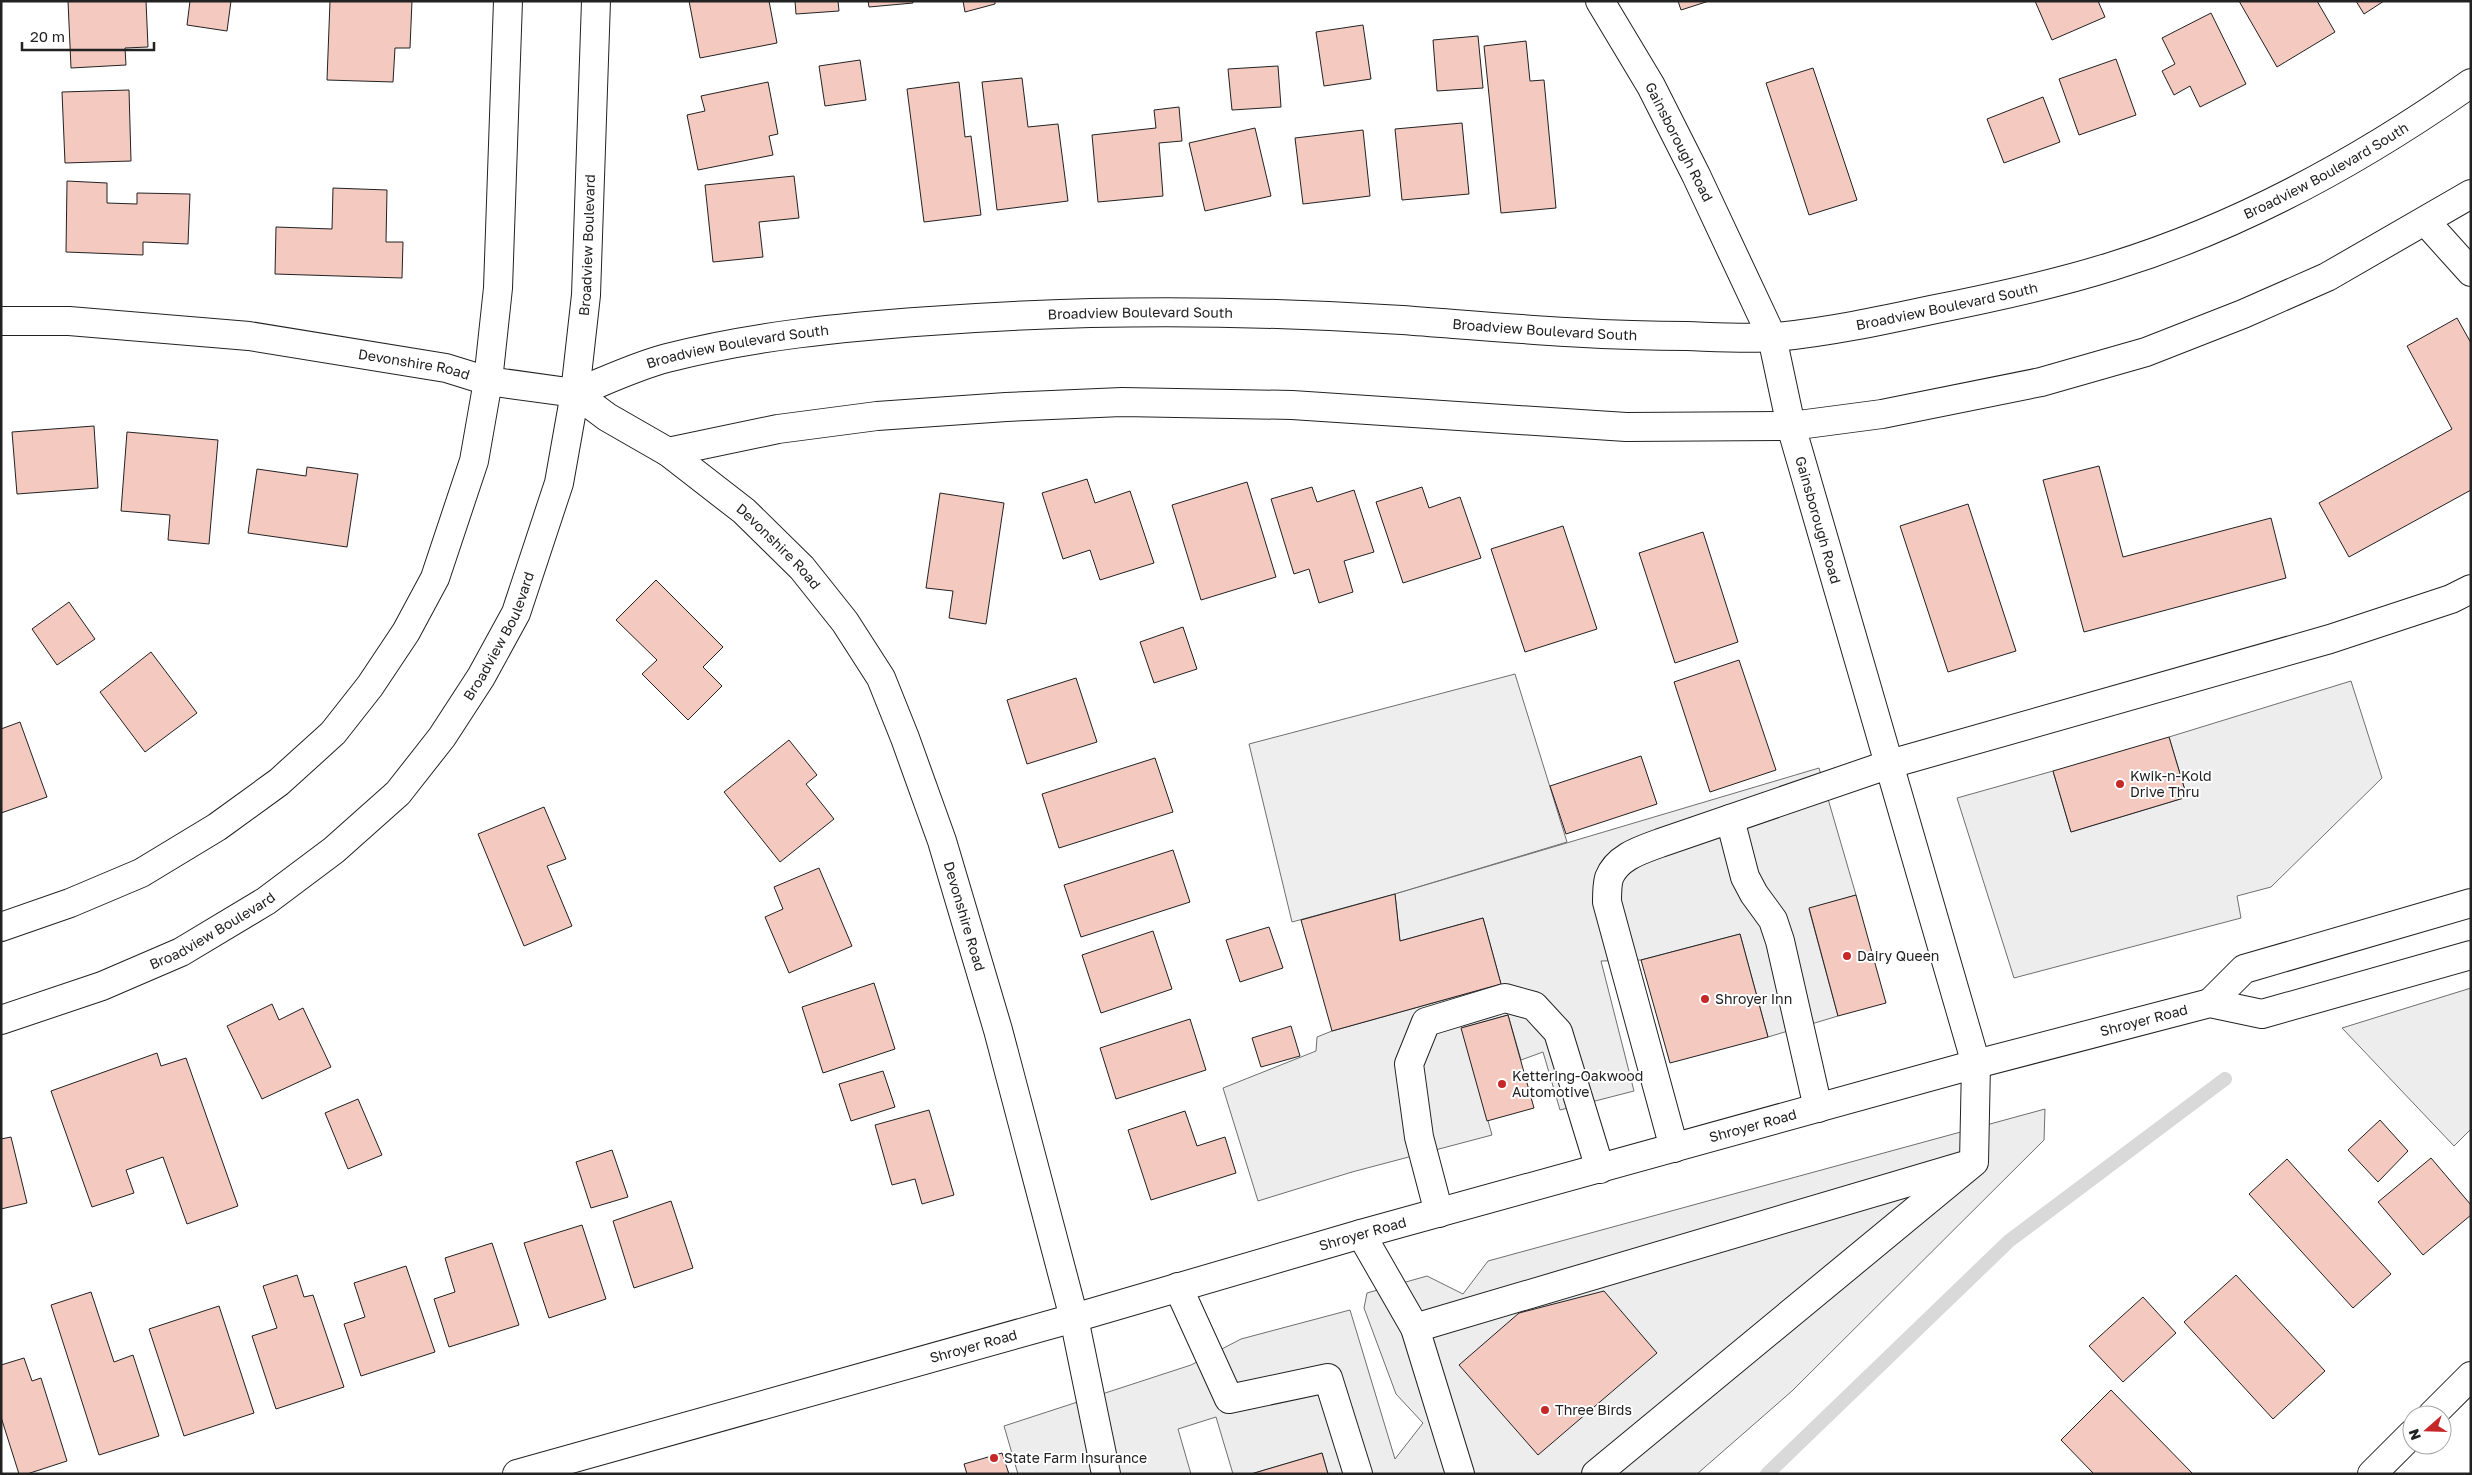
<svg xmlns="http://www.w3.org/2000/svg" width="2472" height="1475" font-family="'Golos Text',sans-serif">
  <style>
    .green { fill: #eee; stroke: #6f6f6f }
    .parking { fill: #ededed; stroke: #6f6f6f }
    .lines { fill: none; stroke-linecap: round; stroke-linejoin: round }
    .stream { stroke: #d9d9d9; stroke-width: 14 }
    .building { fill: #f3c9c0; stroke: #222 }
    .minor-casing { stroke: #222; stroke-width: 30 }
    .major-casing { stroke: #222; stroke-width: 30 }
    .minor { stroke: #fff; stroke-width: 28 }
    .major { stroke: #fff; stroke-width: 28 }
    .poi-dot { fill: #c62828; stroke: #fff; stroke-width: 2 }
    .labels { text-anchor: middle; stroke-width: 4; stroke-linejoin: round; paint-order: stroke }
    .street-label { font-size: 14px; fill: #222; stroke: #fff }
    .poi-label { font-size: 14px; fill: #222; stroke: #fff; text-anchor: start }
  </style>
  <rect width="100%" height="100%" fill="#fff"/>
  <path class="green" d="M1515,674L1567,842L1395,894L1292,922L1249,744Z"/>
  <path class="parking" d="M2351,681L2382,778L2271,887L2237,896L2241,918L2014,978L1957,798L2053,771L2071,832L2187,797L2169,737Z
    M1819,768L1856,895L1809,909L1838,1016L1768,1037L1740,934L1641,960L1601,961L1634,1091L1560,1110L1543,1052L1521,1060L1508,1015L1462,1028L1492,1135L1352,1172L1258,1201L1223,1088L1316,1051L1317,1037L1332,1031L1501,984L1483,918L1400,941L1395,894Z
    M2471,988V1129L2454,1146L2342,1028Z
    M2045,1109L2044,1140L1792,1391L1697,1474H1328L1322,1453L1251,1474H1233L1216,1417L1178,1429L1191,1474H1018L1004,1426L1191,1365L1241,1339L1350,1310L1395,1459L1423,1423L1396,1394L1364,1308L1367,1293L1427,1276L1463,1294L1488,1261Z"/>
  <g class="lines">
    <path class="stream" d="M1767,1474L2009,1241L2225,1079"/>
  </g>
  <path class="building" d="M68,1H146L148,47L125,48L126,65L71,68Z
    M190,1H231L227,31L187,25Z
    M330,1H412L410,48H395L393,82L327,80Z
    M689,1H769L777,43L700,58Z
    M795,1H838L839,11L796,14Z
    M868,1H913V3L869,7Z
    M963,1H995V4L965,12Z
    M1678,1H1709L1681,10Z
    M2035,1H2098L2105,17L2052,40Z
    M2239,1H2317L2335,32L2277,67Z
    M2356,1H2384L2364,14Z
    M2211,13L2246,84L2200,107L2190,86L2174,95L2162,71L2175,64L2162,38Z
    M1363,25L1371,79L1324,86L1316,32Z
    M1478,36L1483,88L1437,91L1433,40Z
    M1526,41L1530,81L1544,80L1556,208L1501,213L1484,46Z
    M2116,59L2136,115L2079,135L2059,79Z
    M860,60L866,100L825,106L819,66Z
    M1278,66L1281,107L1232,110L1228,69Z
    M1813,68L1857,200L1809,215L1766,83Z
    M1022,78L1028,127L1058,124L1068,201L997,210L982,82Z
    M768,82L778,134L769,136L773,155L698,170L687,115L705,111L701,96Z
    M959,82L965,137L971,136L981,215L924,222L907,89Z
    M129,90L131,161L65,163L62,92Z
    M2043,97L2060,142L2004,163L1987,119Z
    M1179,107L1182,141L1159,143L1163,196L1098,202L1092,135L1156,128L1154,110Z
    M1462,123L1469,194L1402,200L1395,129Z
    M1255,128L1271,196L1205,211L1189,143Z
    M1363,130L1370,196L1303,204L1295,138Z
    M794,176L799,218L759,222L763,257L713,262L705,185Z
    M67,181L107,183V203L137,204V193L190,194L188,244L143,242V255L66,252Z
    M333,188L387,190L386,242H403L402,278L275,274L276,227L332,229Z
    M2457,318L2471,343V490L2349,557L2319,503L2452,429L2407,346Z
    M94,426L98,488L17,494L12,432Z
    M127,432L218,440L209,544L168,540L170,515L121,511Z
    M2099,466L2123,557L2271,518L2286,578L2084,632L2043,480Z
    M307,467L358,474L347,547L248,533L257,469L306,476Z
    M1087,479L1095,503L1130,491L1154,563L1100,580L1090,550L1063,559L1042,493Z
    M1247,482L1276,577L1201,600L1172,505Z
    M1312,487L1317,502L1354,490L1374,552L1344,561L1353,592L1319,603L1309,569L1294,574L1271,499Z
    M1422,487L1429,508L1460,497L1481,558L1403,583L1376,502Z
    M940,493L1004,503L986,624L949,618L953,591L926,588Z
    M1968,504L2016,651L1948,672L1900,526Z
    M1563,526L1597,629L1525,652L1491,549Z
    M1703,532L1738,642L1675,663L1639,553Z
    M656,580L723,647L703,667L722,686L688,720L642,674L657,660L616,620Z
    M69,602L95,639L57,665L32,629Z
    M1183,627L1197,669L1154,683L1140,642Z
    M151,652L197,713L145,752L100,692Z
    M1739,660L1776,770L1710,792L1674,682Z
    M1076,678L1097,742L1027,764L1007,700Z
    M20,722L47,797L1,813V729Z
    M2169,737L2187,797L2071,832L2053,771Z
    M789,740L817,775L806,784L834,819L780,862L724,792Z
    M1641,756L1657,804L1566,834L1550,786Z
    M1155,758L1173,812L1059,848L1042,794Z
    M544,807L566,859L547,866L572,926L524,946L478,834Z
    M1173,850L1190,902L1081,937L1064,885Z
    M819,868L852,946L789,973L765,917L783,909L774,887Z
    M1395,894L1400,941L1483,918L1501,984L1332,1031L1301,920Z
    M1856,895L1886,1003L1838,1016L1809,908Z
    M1269,927L1283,968L1240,982L1226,940Z
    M1153,931L1172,989L1101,1013L1082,955Z
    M1740,934L1768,1037L1670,1063L1641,960Z
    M874,983L895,1049L823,1073L802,1007Z
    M272,1004L279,1020L303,1008L331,1067L262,1099L227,1026Z
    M1508,1015L1534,1108L1487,1121L1461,1028Z
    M1190,1019L1206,1070L1116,1099L1100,1048Z
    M1291,1026L1300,1056L1261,1067L1252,1038Z
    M157,1053L161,1066L186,1058L238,1206L187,1224L163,1157L126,1170L134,1193L92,1207L51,1091Z
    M883,1071L895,1107L851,1121L839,1084Z
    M358,1099L382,1155L348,1169L325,1113Z
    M929,1110L954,1195L922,1204L915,1179L892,1185L875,1125Z
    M1185,1111L1197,1146L1225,1137L1236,1173L1151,1200L1128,1130Z
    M2380,1120L2408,1151L2378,1182L2348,1150Z
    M11,1137L27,1203L1,1209V1139Z
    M612,1150L628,1197L591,1208L576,1162Z
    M2431,1158L2471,1205V1215L2423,1255L2378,1202Z
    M2287,1159L2391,1274L2353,1308L2249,1194Z
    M671,1201L693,1268L634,1288L613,1221Z
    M582,1225L606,1299L549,1318L524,1243Z
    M492,1243L519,1325L449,1347L434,1299L455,1292L445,1258Z
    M406,1266L435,1352L361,1376L344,1324L365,1317L354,1283Z
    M297,1275L304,1297L313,1295L344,1387L276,1409L252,1336L277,1328L263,1286Z
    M2236,1275L2325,1371L2273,1419L2184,1322Z
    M1604,1291L1657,1353L1538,1455L1459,1365L1519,1313Z
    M91,1292L114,1362L133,1355L159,1436L99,1455L51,1305Z
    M2143,1297L2176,1333L2123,1382L2089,1346Z
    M219,1306L254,1413L184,1436L149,1329Z
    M24,1358L32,1381L41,1378L67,1461L27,1474H19L1,1417V1365Z
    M2111,1390L2193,1474H2094L2061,1440Z
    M1002,1453L1009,1474H967L964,1464Z
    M1322,1453L1328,1474H1251Z"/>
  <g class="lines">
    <g class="minor-casing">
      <g id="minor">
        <path d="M2426,222L2471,272"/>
        <path id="s1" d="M1,321H69L249,336L446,368L488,381L575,393L607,417L668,452L744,511L802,568L845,622L881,678L905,738L942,841L998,1030L1074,1318L1106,1474"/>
        <path id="s2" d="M575,393C605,381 636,366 667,358C753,336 842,327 930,321C1088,309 1245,310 1402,320C1497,327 1592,336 1687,336C1716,337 1747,339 1776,337C1828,332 1880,321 1931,310C1992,298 2053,285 2113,266C2239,227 2363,159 2471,83"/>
        <path d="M668,452L778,429L877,416L1006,407L1122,402L1292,405L1626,427L1791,426L1882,414L2041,382L2146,352L2243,314L2327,277L2471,194"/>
        <path d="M1730,819L1745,877L1754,894L1773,920L1780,941L1818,1108"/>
        <path d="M1,927L70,903L141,873L217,827L279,782L333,733L370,686L406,632L435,578L474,461L488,381L498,288L508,1"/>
        <path id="s3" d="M1,1020L102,986L181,952L266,901L334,850L398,793L442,737L481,677L516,613L559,483L575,393L586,295L596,1"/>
        <path d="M1674,1148L1607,902C1607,895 1607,885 1609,878C1617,857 1641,850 1660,843L1890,764L2330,639L2451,599L2471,589"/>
        <path d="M1439,1213L1419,1137L1409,1064L1426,1022L1505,998L1534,1006L1558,1032L1600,1169"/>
        <path d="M1361,1234L1415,1328L1460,1474"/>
        <path d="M1178,1287L1229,1399L1328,1378L1358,1474"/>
        <path d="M1415,1328L1963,1166"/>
        <path d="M2432,1415L2471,1376"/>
        <path d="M1596,1474L1974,1162L1976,1064L1791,426L1772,337L1696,175L1651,86L1600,1"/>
        <path d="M2372,1474L2412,1434"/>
      </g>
    </g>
    <g class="major-casing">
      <g id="major">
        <path d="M2210,1003L2244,969L2471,903"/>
        <path id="s4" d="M517,1474L1074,1318L1361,1234L1976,1064L2210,1003L2262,1014L2471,955"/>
      </g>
    </g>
    <use href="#minor" class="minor"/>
    <use href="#major" class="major"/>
  </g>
  <g class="poi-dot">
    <circle cx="2120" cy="784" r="5"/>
    <circle cx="1847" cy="956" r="5"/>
    <circle cx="1705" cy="999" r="5"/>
    <circle cx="1502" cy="1084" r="5"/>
    <circle cx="1545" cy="1410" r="5"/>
    <circle cx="994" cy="1458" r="5"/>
  </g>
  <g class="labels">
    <g class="street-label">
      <text transform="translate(1679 142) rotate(63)" y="5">Gainsborough Road</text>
      <text dy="5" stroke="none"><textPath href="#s2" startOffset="1790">Broadview Boulevard South</textPath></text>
      <text dy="5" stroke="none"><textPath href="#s3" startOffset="1055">Broadview Boulevard</textPath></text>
      <text dy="5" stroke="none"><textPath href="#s2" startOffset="1385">Broadview Boulevard South</textPath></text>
      <text dy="5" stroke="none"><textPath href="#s2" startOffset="575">Broadview Boulevard South</textPath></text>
      <text dy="5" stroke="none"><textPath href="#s2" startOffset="980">Broadview Boulevard South</textPath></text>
      <text dy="5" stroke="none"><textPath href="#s2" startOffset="170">Broadview Boulevard South</textPath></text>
      <text dy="5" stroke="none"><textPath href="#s1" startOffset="416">Devonshire Road</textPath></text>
      <text transform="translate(1818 520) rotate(74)" y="5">Gainsborough Road</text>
      <text dy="5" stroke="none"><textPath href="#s1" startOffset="836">Devonshire Road</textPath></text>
      <text dy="5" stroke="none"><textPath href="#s3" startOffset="650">Broadview Boulevard</textPath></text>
      <text dy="5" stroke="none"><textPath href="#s1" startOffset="1256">Devonshire Road</textPath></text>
      <text dy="5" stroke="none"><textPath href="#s3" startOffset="230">Broadview Boulevard</textPath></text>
      <text dy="5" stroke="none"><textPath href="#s4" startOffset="1689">Shroyer Road</textPath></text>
      <text dy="5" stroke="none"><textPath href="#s4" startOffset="1284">Shroyer Road</textPath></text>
      <text dy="5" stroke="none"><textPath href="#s4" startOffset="879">Shroyer Road</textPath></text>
      <text dy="5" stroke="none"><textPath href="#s4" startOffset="474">Shroyer Road</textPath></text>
    </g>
    <g class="poi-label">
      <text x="2130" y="781">Kwik-n-Kold<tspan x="2130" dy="16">Drive Thru</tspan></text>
      <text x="1857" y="961">Dairy Queen</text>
      <text x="1715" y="1004">Shroyer Inn</text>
      <text x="1512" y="1081">Kettering-Oakwood<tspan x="1512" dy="16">Automotive</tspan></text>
      <text x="1555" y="1415">Three Birds</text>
      <text x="1004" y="1463">State Farm Insurance</text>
    </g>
  </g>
  <rect width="2472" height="1475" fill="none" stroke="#222222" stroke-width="5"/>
  <g transform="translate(2427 1430) rotate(250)"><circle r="24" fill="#ffffff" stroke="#a7a7a7"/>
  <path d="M0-4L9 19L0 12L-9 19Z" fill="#c62828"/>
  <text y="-8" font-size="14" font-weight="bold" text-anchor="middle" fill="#222222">N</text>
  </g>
  <path d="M22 42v8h132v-8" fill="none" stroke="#222222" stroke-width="2.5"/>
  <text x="30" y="42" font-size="15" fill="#222222" stroke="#ffffff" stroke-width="4" paint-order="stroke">20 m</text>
</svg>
